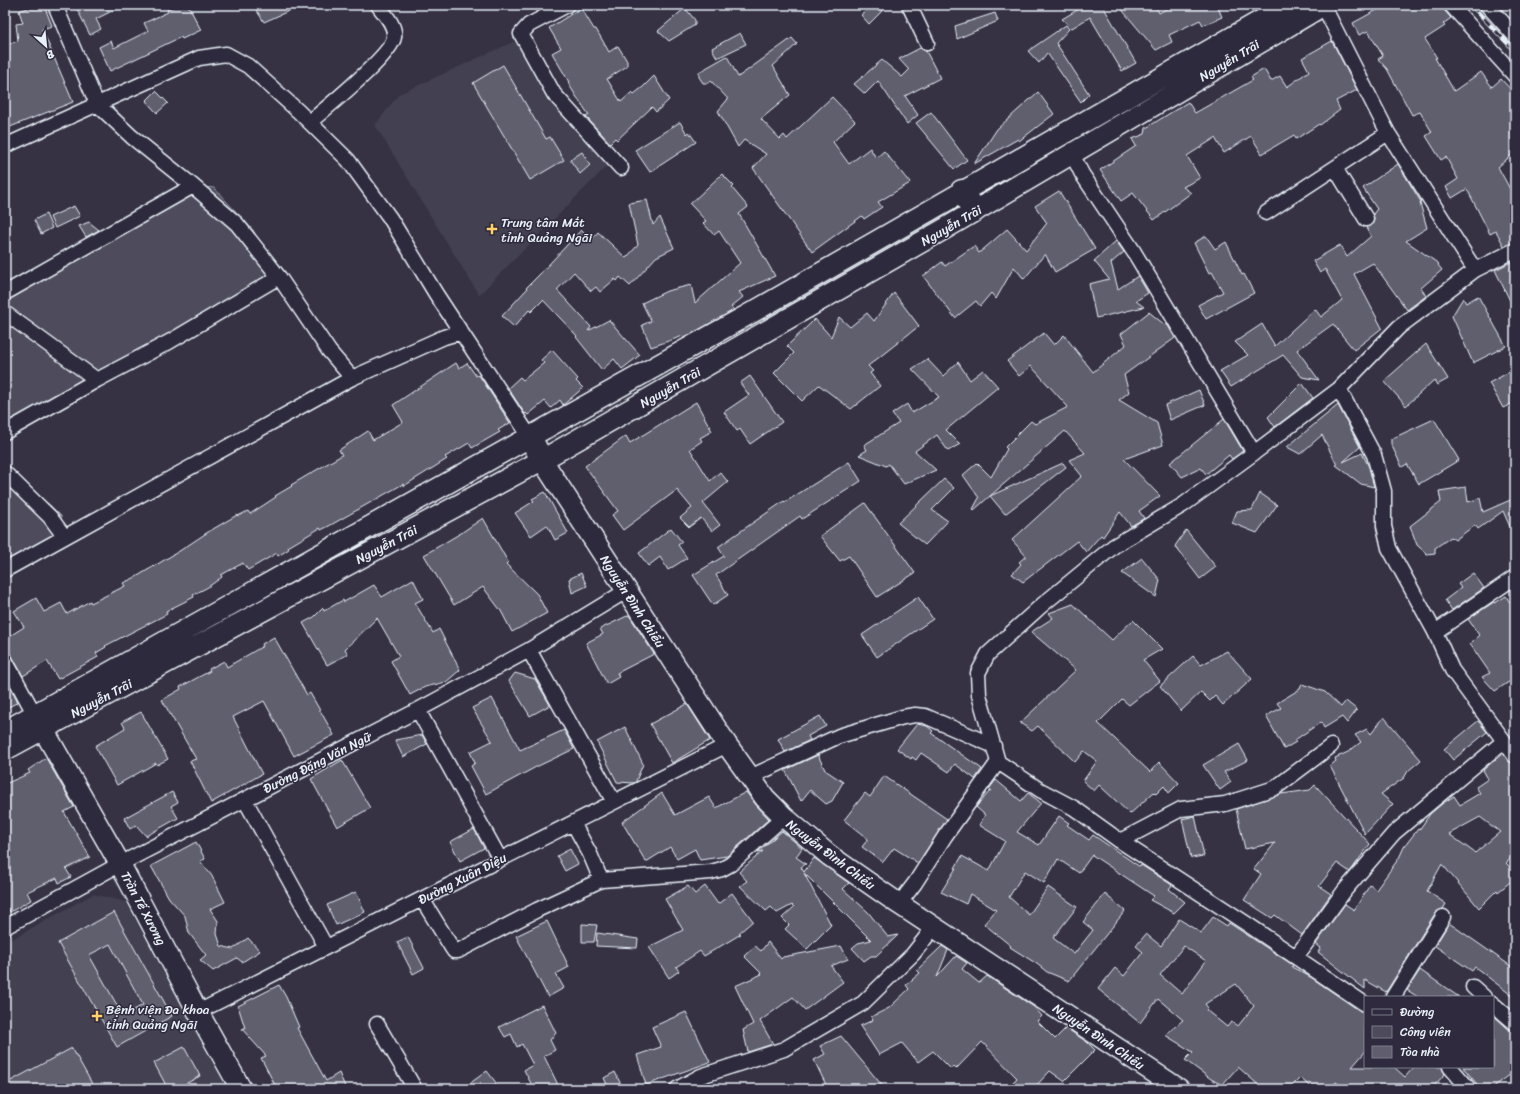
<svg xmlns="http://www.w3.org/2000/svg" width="1520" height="1094" font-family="Sriracha,sans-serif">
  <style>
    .built { fill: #433f51 }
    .green { fill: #4d4b5c; stroke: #9a9eaa }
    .building { fill: #605e6e; stroke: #e8f1f8; fill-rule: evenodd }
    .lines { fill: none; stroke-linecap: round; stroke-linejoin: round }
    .street-casing { stroke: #e8f1f8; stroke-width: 17 }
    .secondary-casing { stroke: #e8f1f8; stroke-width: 23 }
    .primary-casing { stroke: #e8f1f8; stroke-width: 25 }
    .street { stroke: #2f2a3d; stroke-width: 14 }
    .secondary { stroke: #2f2a3d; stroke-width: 20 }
    .primary { stroke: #2f2a3d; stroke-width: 22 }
    .rail-casing { stroke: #e8f1f8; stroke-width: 4.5 }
    .rail { stroke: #2f2a3d; stroke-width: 3; stroke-dasharray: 9; stroke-linecap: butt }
    .poi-dot { fill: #ffd166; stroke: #2f2a3d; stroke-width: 1.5 }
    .labels { text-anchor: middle; stroke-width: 3; stroke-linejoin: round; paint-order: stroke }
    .street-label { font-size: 13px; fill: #e8f1f8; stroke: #2f2a3d }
    .poi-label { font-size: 13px; fill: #e8f1f8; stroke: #2f2a3d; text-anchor: start }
  </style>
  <rect width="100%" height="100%" fill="#363244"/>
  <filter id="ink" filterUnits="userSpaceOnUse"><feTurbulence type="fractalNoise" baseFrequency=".025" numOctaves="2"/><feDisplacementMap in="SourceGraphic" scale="8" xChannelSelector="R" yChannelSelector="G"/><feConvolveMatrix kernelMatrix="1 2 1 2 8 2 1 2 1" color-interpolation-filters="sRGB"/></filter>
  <g filter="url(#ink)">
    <path class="built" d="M515,41L547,94L611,162L479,295L375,125L399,94Z
      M93,894L126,902L228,1089H5V943Z"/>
    <path class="green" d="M193,186L214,188L253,230L279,277L5,425V294Z
      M5,470L51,506L61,516L64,536L5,577Z"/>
    <path class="building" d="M37,5H44L52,26L42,29L73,102L5,129V45L18,41L16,24L23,23L19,11Z
      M75,5H124L96,19L101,29L90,35Z
      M177,5H188L201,30L182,39L181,37L110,71L99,47L111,41L114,48L148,31L144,23L168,12L167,10Z
      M253,5H302L264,22Z
      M874,5H888L869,24L861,15Z
      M1083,5H1109L1104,8L1136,63L1122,71L1090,17L1072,28L1062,19L1084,6Z
      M1118,5H1155L1159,13L1174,5H1217L1222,17L1203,25L1200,20L1169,35L1172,42L1156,50Z
      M1386,5H1443L1444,10L1451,18L1443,24L1445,26L1425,39L1437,58H1435L1454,91L1481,72L1492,87L1501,79L1515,94V152L1498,167L1510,189L1515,186V242L1504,246L1496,231L1490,234L1467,189L1452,198L1446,187L1458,179L1446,157L1441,160L1426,136L1432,132L1420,112L1412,115L1387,69L1378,59L1383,56L1368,31L1359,35L1353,23Z
      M581,8L594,29H596L609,52L618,46L627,61V66L607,79L621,102L632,92L634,94L643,87L654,76L669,100L656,112L652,107L617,140L615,138L610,143L586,117L589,115L576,96L568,83L569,82L552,53L561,48L549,28Z
      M685,8L695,20V25L669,41L658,31Z
      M995,13L998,21L957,39L955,26Z
      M1066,25L1069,29L1056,43L1089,94L1081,102L1047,53L1039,63L1028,51Z
      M740,33L746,44L717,58L712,48Z
      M792,38L797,44L773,66L790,95L761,119L780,139L784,135L787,139L832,97L855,121L833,142L849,164L870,148L876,158L884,151L910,183L878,202L882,207L864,219L862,216L812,252L753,168L766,154L744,140L738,147L718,111L728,99L711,81L708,83H703L699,77V72L727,56L738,77Z
      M1332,41L1357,90L1336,101L1340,110L1320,125L1319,124L1296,139L1294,135L1262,154L1251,136L1224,153L1215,138L1187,156L1200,178L1183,187L1191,193L1154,220L1133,193L1121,201L1100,170L1136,146L1132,139L1145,134L1146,128L1188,102L1195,113L1253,80L1251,77L1264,69L1271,81L1280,76L1287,87L1309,71L1302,58Z
      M920,48L926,51L940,78L905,96L918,115L907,124L878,81L865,94L854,84L882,60L902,77L909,70L899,59Z
      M503,65L546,139L550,137L564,160L530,180L473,83Z
      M156,91L168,103L157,113L146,101Z
      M1038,92L1054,114L1019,141L1018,139L974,164L997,129Z
      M931,112L967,160L954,169L916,123Z
      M680,122L687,134L689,132L696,142L650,172L635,150Z
      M582,152L590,165L580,174L570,160Z
      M1398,164L1421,202L1420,203L1427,228L1406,241L1439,264L1438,265L1442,270L1421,288L1426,296L1407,310L1373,263L1354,274L1382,328L1354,350L1333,324L1297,350L1319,380L1302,377L1283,355L1231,387L1220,371L1248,355L1235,342L1262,324L1275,346L1315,309L1321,317L1342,300L1325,269L1320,273L1313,261L1340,245L1347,257L1371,236L1366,227L1373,223L1374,219L1373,214L1377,209L1363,188Z
      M722,174L734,186L732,188L748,207L739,214L775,276L739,292L743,297L731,307L734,310L684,338L683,336L651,347L642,325L651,321L642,303L667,291L691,285L695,303L740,263L719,231L714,235L703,223L706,221L690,204Z
      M1059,191L1095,249L1055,272L1045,254L1024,279L1014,267L996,299L991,293L980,306L976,301L955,318L923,276L942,262L945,266L974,246L979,253L1007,229L1026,250L1047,223L1035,206Z
      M647,200L653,225L660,217L674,248L656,257L630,286L620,277L617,281L615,279L600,292L596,287L591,291L574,272L557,290L591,327L588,331L609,320L640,355L622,369L614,359L602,370L576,337L577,336L543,300L531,312L529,310L514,327L502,316L527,289L526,288L539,275L581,230L591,240L598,232L626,258L638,245L629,203Z
      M74,206L80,216L55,228L50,217Z
      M46,214L52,228L41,234L34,220Z
      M89,222L99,230L86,237L79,226Z
      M1206,236L1215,249L1226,242L1242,275L1244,274L1254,293L1206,319L1198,305L1223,292L1212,272L1209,273L1194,243Z
      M1116,241L1124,252L1111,263L1118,289L1138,276L1148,293L1136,301L1144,307L1096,318L1089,284L1109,279L1094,261Z
      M1515,260V311L1495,270Z
      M894,293L919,326L868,366L873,371L870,373L880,386L851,409L819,385L802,401L774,373L794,353L787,346L815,319L831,337L839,317L850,327L867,313L874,321Z
      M1478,296L1506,346L1473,363L1452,316L1463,298L1466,303Z
      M1149,312L1165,325L1167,324L1175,338L1124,375L1129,392L1119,400L1157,423L1163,445L1124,459L1160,496L1139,511L1144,518L1143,519L1131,526L1120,512L1103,537L1101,535L1086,552L1077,541L1023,582L1012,574L1021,564L1019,562L1026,556L1012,540L1082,476L1069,460L1085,453L1065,431L990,496L1063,463L1066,467L1005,514L990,496L974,510L973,509L979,498L963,475L977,463L991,477L1007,449L1005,447L1031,421L1035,424L1068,407L1031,366L1019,376L1007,361L1044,333L1054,345L1064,335L1093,372L1126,345L1121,334Z
      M1426,344L1448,379L1437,385L1434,380L1406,406L1384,381Z
      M552,350L578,379L576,381L583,388L563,405L560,400L551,408L545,401L528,415L526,413L525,414L508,388L520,377L523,380L544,363L541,360Z
      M927,359L943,376L958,362L970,380L983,370L998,387L946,430L960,444L948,451L937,435L915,451L936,470L904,484L889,464L886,466L859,455L867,450L864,445L899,423L892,414L907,404L912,413L939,397L912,369Z
      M456,363L459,368L467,363L476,376L479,375L510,423L498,430L500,432L472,448L469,443L445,457L447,459L404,486L403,484L329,526L321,530L320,528L288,547L289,549L278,556L277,553L248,570L243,563L221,575L222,577L208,587L193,595L194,597L166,611L167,614L105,646L106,647L96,653L98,657L58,679L47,661L23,676L12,656L9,653L5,652V639L24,627L14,611L36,598L44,612L61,603L67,614L90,601L91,603L125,586L123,583L136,577L181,550L208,532L237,515L238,516L248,511L250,514L276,497L275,496L292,486L291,485L342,455L339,450L368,431L373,440L403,422L393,405Z
      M1515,369V402L1503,408L1489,383Z
      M750,376L782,422L750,444L740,429L737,431L724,412L749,395L740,383Z
      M1302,383L1313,398L1275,427L1268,417Z
      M1199,390L1205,405L1170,420L1165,405Z
      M696,402L712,431L700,438L702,441L690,449L710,481L720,472L728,482L703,503L720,525L712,531L701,518L689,527L680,518L692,508L677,490L623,530L612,515L618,511L585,466L626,436L630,443Z
      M1338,405L1360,447L1343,462L1362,453L1369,467L1374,487L1361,484L1336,465H1337L1322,435L1300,454L1287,447Z
      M1224,419L1243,451L1232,459L1229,455L1206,474L1201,468L1182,477L1170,463Z
      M1434,419L1459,460L1419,484L1407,464L1402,467L1391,444V439Z
      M849,462L861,481L802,519L800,516L716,575L728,595L713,605L693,575L724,556L718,547L784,501L785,502Z
      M944,479L954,488L932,510L948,521L925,545L898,523Z
      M1466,487L1468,502L1480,498L1483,512L1515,498V538L1503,511L1478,529L1475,525L1455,540L1451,537L1435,548V553L1427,554L1417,545L1410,526L1441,502L1439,491Z
      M545,492L568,533L555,540L547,525L531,536L515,513L534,501L532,499Z
      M1260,493L1277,505L1257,533L1232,523L1237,511L1252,510Z
      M865,503L915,573L877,597L849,556L840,561L820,536Z
      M483,518L508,562L506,564L537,594L547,613L512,632L501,611L483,587L454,605L424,555L461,533Z
      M671,528L682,542L678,545L687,558L668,570L660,557L648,566L639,553Z
      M1186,530L1216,567L1200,579L1175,546Z
      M1142,558L1160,580L1156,597L1122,573Z
      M581,573L587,586L572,593L569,579Z
      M1473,573L1484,588L1452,610L1445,600L1461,588L1458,584Z
      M413,579L423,599L415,603L433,633L439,629L460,670L446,682L425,687L410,695L391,661L399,656L377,618L345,649L348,654L327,665L303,623L314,617L323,608L324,611L343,600L344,602L374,585L382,597Z
      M1506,596L1515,611V678L1495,691L1482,677L1490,673L1470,644L1479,635L1468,619L1494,602L1495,603Z
      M918,597L933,619L877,657L862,635Z
      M1073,604L1112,640L1133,620L1162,649L1143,660L1160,681L1129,705L1122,699L1098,723L1150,772L1159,762L1179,783L1169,793L1164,786L1156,794L1154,792L1130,814L1099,785L1094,791L1083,781L1097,761L1084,751L1075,762L1038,726L1032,731L1020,723L1076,670L1031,632L1053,618L1049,613Z
      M629,615L654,654L617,673L619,677L607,684L586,643L603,634L600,629Z
      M274,637L307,695L310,693L334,735L294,756L264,701L233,717L262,774L211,803L190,761L196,759L162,700L181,689L180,687L210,671L209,669L224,661L227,667L263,646L262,644Z
      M1227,651L1252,679L1223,705L1215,696L1210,701L1201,692L1181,711L1160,686L1193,656L1201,665Z
      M515,673L535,679L550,705L530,716L509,681Z
      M5,678L18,702L5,709Z
      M1302,684L1325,692L1341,707L1346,701L1357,710L1347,723L1342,717L1324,728L1321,722L1295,740L1296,742L1284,749L1266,716L1281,708L1277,703L1300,689Z
      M492,698L520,750L564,730L574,749L536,767L486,794L471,766L475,763L470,752L492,741L472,708Z
      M687,704L710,740L672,763L650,724Z
      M141,712L168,759L157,765L156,763L117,785L95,746L125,728L122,722Z
      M820,716L826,726L808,736L810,740L785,752L778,739Z
      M1384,717L1421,760L1408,771L1404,778L1381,794L1393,804L1365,834L1330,766L1336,761L1335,758L1348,752L1361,742L1355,735L1367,729L1371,734Z
      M1478,721L1487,732L1453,760L1444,749Z
      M917,724L927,726L933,731L931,733L982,769L975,779L955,764L949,772L921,753L916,760L912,757L911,759L897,749Z
      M625,727L643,764L636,781L634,783L617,782L597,742Z
      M422,735L427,744L403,757L395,740Z
      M1239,744L1248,760L1224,772L1231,782L1220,790L1203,765Z
      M1503,753L1508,761L1515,764V855L1506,863L1515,873V878L1498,892L1497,890L1479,908L1442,864L1427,891L1446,904L1443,909L1436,912L1386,992L1365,980V989L1318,952L1321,948L1316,944L1345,904L1354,910L1370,885L1376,890L1399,858L1404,847L1418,829L1419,830L1430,814L1443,803L1454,796L1460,805L1480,793L1476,787L1488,779L1483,770ZM1480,817L1500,832L1475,853L1449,834Z
      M818,755L825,770L843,782L832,801L826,804L810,790L801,801L785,770Z
      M46,758L74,807L64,812L90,857L66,869L71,877L59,883L57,878L27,892L31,900L10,912L5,903V784L30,773L28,770Z
      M342,760L370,808L337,827L311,779Z
      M884,776L947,819L918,863L894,848L883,862L862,847L868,839L844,820L865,793L870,797Z
      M996,780L1021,801L1028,793L1041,803L1017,832L1039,845L1059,816L1069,823L1067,825L1089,840L1093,835L1140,867L1141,865L1172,885L1169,889L1185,902L1174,913L1150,900L1154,896L1092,855L1079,873L1058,859L1044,883L1025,871L1009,897L1029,915L1048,887L1077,907L1053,938L1074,954L1093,930L1083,922L1105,894L1125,911L1069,981L1047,972L1037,964L1010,947L1011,946L984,924L996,910L970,894L966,904L941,892L956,868H955L962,856L989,871L1005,841L979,825L985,815L976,807L991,790L989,789Z
      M1315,785L1370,844L1350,872L1337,863L1319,886L1331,894L1302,935L1275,915L1272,918L1244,900L1261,874L1254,869L1275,843L1245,849L1236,809L1281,794L1310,790Z
      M172,792L178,802L171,806L178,818L146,836L136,825L130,829L124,818Z
      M746,792L757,806L769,819L727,856L700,860L695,849L677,859L670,847L646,862L622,822L662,793L675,815L709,797L716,808Z
      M1195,816L1204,856L1191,858L1182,819Z
      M474,829L484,848L460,861L450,842Z
      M782,831L802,848L796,857L806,864L801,867L804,872L814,858L849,883L843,889L868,912L888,937L898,935L876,956H871L864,961L852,948L858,943L871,940L804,873L831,925L807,949L785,929L789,925L782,918L794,907L792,905L777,913L771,907L766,911L740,886L747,881L739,872L763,851L758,852Z
      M196,842L205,859L200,861L212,876L225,902L210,909L218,921L217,934L221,946L233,949L248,938L260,951L242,962L237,958L213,971L200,960L206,955L189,933L185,916L169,898L151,866Z
      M570,849L578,864L565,871L557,856Z
      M688,886L695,894L705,886L718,904L732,893L753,921L739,933L741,934L704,956L700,951L676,967L679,971L669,978L649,947L683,930L665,899Z
      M356,892L365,912L336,925L327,905Z
      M114,912L172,1016L117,1047L58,943ZM110,944L143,1005L123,1016L89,955Z
      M1213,917L1227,926L1229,923L1293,965L1292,967L1312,978L1360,1011L1365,1012V1052L1352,1067H1394L1405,1077L1414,1067H1442L1445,1074L1431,1089H1346L1336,1082L1331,1089H1313L1300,1078L1289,1089H1263L1238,1067L1222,1085L1211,1079L1185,1060L1193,1052L1165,1035L1183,1020L1158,999L1140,1023L1098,989L1115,968L1124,976L1143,952L1136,946L1146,934L1161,946L1179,919L1201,933ZM1184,946L1206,961L1182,994L1160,975ZM1236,984L1254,1006L1238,1026L1231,1022L1227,1027L1206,1010L1208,1008L1205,1004Z
      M547,921L569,967L556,974L564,988L548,997L516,936Z
      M1449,923L1515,969V998L1475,967L1472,971L1435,946Z
      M582,924L597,925L594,942H582Z
      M597,933L638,939L637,948L596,946Z
      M408,937L424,968L413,974L397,942Z
      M768,942L781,959L783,957L841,946L848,959L831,966L843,982L805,1010L793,997L760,1021L773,1044L748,1052L743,1030L753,1024L735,986L762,974L744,956L755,946L761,951Z
      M942,946L948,950L937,977L956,956L967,963L962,969L979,983L987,976L1034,1007L1042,1016L1037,1021L1055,1039L1066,1028L1087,1042L1095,1050L1064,1081L1050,1071L1033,1089H1006L1017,1078L982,1042L956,1069L953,1066L951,1069L933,1051L918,1062L902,1043L879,1055L860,1026L873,1020L871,1017L889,1008L909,989L906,985L920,973L917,970Z
      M1420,970L1459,997H1418L1407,990Z
      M279,985L286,997L299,1027L297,1028L326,1081L339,1073L346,1089H277L261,1058L266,1056L242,1029L245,1028L238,1006Z
      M542,1005L556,1033L550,1040L555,1050L544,1056L560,1089H534L524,1070L533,1065L522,1044L517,1047L511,1034L505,1037L499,1027Z
      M686,1012L710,1062L646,1085L637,1055L661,1047L652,1027Z
      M1493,1015L1515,1035V1071L1491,1089H1481L1463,1067H1493Z
      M841,1036L885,1089H828L814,1060L825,1054L820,1046Z
      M184,1047L200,1076L176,1089H168L154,1063Z
      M72,1048L95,1089H5V1084Z
      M487,1071L497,1084L488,1089H462Z
      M615,1072L623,1089H609L604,1078Z"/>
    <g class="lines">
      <g class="street-casing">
        <path id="street" d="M55,5L97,104L132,137L193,186L237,224L279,277L329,351L352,378
          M567,5L529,25L521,34L554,94L621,168
          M909,5L927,43
          M1323,5L1388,133L1475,270
          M1451,5L1515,76
          M1487,5L1515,36
          M310,122C326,108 392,55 394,37C396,25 384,14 378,5
          M5,146L199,58L226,54L248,66L298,111L348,160L390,218L436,294L530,437
          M1072,154L1082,174L1134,252L1254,453
          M1335,168L1366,219
          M1266,213L1388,133
          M5,293L193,186
          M5,313L97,380
          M1339,389L1374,455L1384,491V526L1389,548L1435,632L1452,670L1515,756
          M5,432L97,380L169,342L279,277
          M5,473L50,517L64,536
          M5,570L352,378L444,337L461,332
          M1435,632L1515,577
          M529,650L614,802
          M5,660L35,715
          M418,710L500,859
          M750,777L839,736L903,717L915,715L925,716L994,746
          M245,800L326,947
          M573,823L590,854L601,880
          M1120,841L1181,809L1225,804L1275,788L1331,746
          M422,899L452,948L454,951H458L537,910L601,880L711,872L722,869L731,864L784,817
          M899,904L915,883L945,836L998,762
          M5,927L120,864L418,710L529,650L626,591
          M1296,957L1345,890L1394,833L1504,741
          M1473,987L1484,997
          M1393,997L1443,917
          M1365,1004L1247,924L1120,841L1074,808L1040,790L998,762L979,695L978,673L988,654L1041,606L1114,546L1183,505L1254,453L1339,389L1399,327L1475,270L1515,250
          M1493,1004L1515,1023
          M198,1012L727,745
          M377,1024L415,1089
          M1450,1067L1469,1089
          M677,1089L701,1076L784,1049L863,1003L913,954L934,927"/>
      </g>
      <g class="secondary-casing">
        <path id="secondary" d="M542,460L727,745L765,798L784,817L830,856L899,904L1179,1089
          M43,729L120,864L198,1012L241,1089
          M5,731L760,308L1288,5
          M5,750L542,460L946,228L1324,5"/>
      </g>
      <g class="primary-casing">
        <path id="primary" d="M962,191L974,211
          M530,437L542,460
          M35,715L43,729"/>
      </g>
      <use href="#street" class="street"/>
      <use href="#secondary" class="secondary"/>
      <use href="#primary" class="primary"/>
      <g class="rail-casing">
        <path id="rail" d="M1471,5L1515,51"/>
      </g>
      <use href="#rail" class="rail"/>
    </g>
  </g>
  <g class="poi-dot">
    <path d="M490 223h4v4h4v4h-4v4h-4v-4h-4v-4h4z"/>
    <path d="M95 1010h4v4h4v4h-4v4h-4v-4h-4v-4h4z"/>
  </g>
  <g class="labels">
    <g class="street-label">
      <text transform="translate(1229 60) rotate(-31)" y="5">Nguyễn Trãi</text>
      <text transform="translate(951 225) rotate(-30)" y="5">Nguyễn Trãi</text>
      <text transform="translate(670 387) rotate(-30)" y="5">Nguyễn Trãi</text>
      <text transform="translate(386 544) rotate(-28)" y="5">Nguyễn Trãi</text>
      <text transform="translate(633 601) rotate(57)" y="5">Nguyễn Đình Chiểu</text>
      <text transform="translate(101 698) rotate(-28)" y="5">Nguyễn Trãi</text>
      <text transform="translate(317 762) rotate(-27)" y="5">Đường Đặng Văn Ngữ</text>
      <text transform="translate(831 854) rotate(37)" y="5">Nguyễn Đình Chiểu</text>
      <text transform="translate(462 878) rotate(-27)" y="5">Đường Xuân Diệu</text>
      <text transform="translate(144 908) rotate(62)" y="5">Trần Tế Xương</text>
      <text transform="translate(1099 1036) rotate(34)" y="5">Nguyễn Đình Chiểu</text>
    </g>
    <g class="poi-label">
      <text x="501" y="227">Trung tâm Mắt<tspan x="501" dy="15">tỉnh Quảng Ngãi</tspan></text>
      <text x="106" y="1014">Bệnh viện Đa khoa<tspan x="106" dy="15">tỉnh Quảng Ngãi</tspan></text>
    </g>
  </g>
  <rect width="1520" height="1094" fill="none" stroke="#2f2a3d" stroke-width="20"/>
  <rect x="10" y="10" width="1500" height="1074" fill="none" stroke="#e8f1f8" stroke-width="1.5" filter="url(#ink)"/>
  <rect x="1364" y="996" width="130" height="72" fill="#2f2a3d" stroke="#797a88"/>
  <rect x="1372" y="1009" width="20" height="6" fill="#2f2a3d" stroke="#797a88"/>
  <text x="1400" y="1016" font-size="12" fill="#e8f1f8">Đường</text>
  <rect x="1372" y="1026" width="20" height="12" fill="#4d4b5c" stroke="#797a88"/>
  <text x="1400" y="1036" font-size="12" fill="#e8f1f8">Công viên</text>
  <rect x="1372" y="1046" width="20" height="12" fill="#605e6e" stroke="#797a88"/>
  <text x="1400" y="1056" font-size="12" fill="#e8f1f8">Tòa nhà</text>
  <g transform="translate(46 46) rotate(153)" stroke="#2f2a3d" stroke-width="3" paint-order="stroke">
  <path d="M0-3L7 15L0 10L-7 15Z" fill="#e8f1f8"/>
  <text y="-6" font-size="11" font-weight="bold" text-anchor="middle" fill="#e8f1f8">B</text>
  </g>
</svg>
